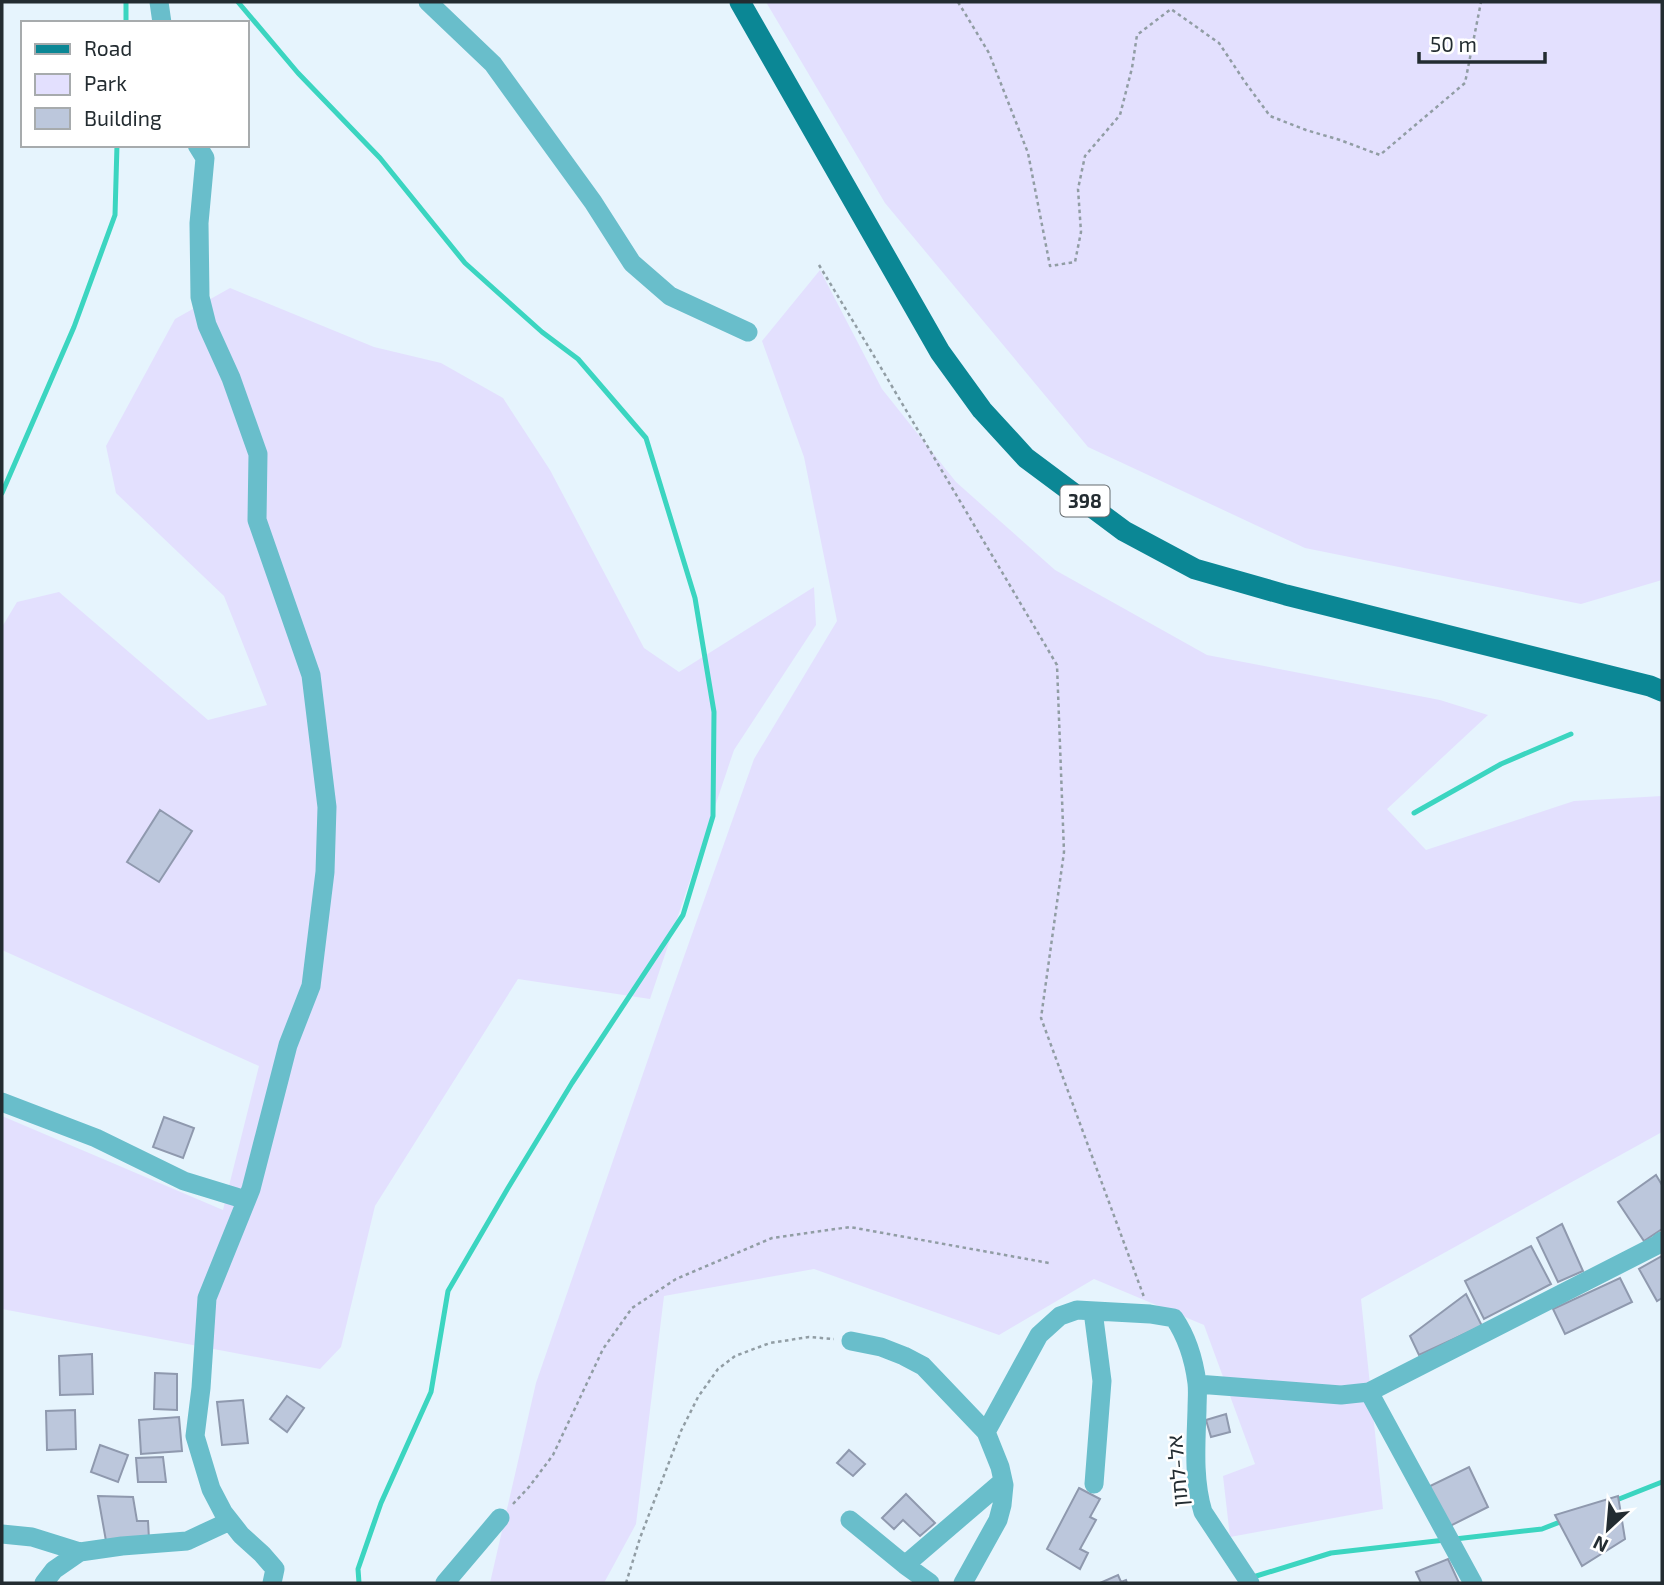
<svg xmlns="http://www.w3.org/2000/svg" width="1664" height="1585" font-family="'Exo 2','Noto Sans Hebrew',sans-serif">
  <style>
    .green { fill: #e3e0fe }
    .lines { fill: none; stroke-linecap: round; stroke-linejoin: round }
    .stream { stroke: #3bd5c0; stroke-width: 5 }
    .building { fill: #bcc7dc; stroke: #8f99ae; stroke-width: 2 }
    .path { stroke: #919da4; stroke-width: 2.5; stroke-dasharray: 3.5 3.5; stroke-linecap: butt }
    .minor { stroke: #69becb; stroke-width: 19 }
    .major { stroke: #0b8795; stroke-width: 21 }
    .labels { text-anchor: middle; stroke-width: 5; stroke-linejoin: round; paint-order: stroke }
    .shield { fill: #fff; stroke: #656b6f; stroke-width: 2 }
    .shield-label { font-size: 19px; font-weight: bold; fill: #232c31 }
    .street-label { font-size: 21px; fill: #232c31; stroke: #fff }
  </style>
  <rect width="100%" height="100%" fill="#e6f4fd"/>
  <path class="green" d="M766,2H1662V580L1581,604L1305,548L1088,447L885,203Z
    M820,270L882,389L956,482L1055,570L1207,655L1440,700L1488,715L1387,809L1426,850L1574,801L1662,796V1132L1361,1299L1383,1509L1230,1537L1223,1476L1255,1464L1204,1325L1094,1279L999,1335L814,1269L664,1296L636,1524L604,1583H490L536,1383L663,1016L754,759L837,621L804,457L762,341Z
    M230,288L374,347L441,363L503,398L550,470L644,648L679,672L814,587L816,625L734,750L650,999L518,979L375,1206L341,1347L320,1369L2,1309V1116L223,1210L259,1066L2,950V627L17,602L59,592L208,720L267,705L224,596L116,493L106,446L175,319Z"/>
  <g class="lines">
    <path class="stream" d="M238,2L298,73L380,158L465,263L542,332L578,359L646,438L695,598L714,712L713,816L683,915L572,1083L508,1188L448,1291L431,1392L381,1503L358,1569L359,1583
      M126,23V2
      M2,493L74,327L115,215L117,145
      M1414,813L1501,764L1571,734
      M1614,1501L1662,1482
      M1455,1539L1542,1529L1565,1520
      M1253,1577L1331,1553L1445,1540"/>
  </g>
  <path class="building" d="M160,810L192,831L159,882L127,862Z
    M164,1117L194,1128L183,1158L153,1147Z
    M1656,1175L1662,1185V1229L1644,1241L1618,1202Z
    M1562,1224L1583,1271L1558,1282L1537,1238Z
    M1531,1246L1551,1284L1484,1319L1465,1281Z
    M1662,1256V1298L1657,1301L1639,1269Z
    M1620,1278L1632,1302L1565,1334L1553,1309Z
    M1466,1294L1482,1326L1419,1355L1410,1336Z
    M92,1354L93,1394L60,1395L59,1356Z
    M155,1373L177,1374V1410L154,1409Z
    M287,1396L304,1408L287,1432L270,1419Z
    M243,1400L248,1443L222,1445L217,1402Z
    M75,1410L76,1449L47,1450L46,1411Z
    M1226,1414L1230,1432L1211,1437L1206,1420Z
    M179,1417L182,1451L141,1454L139,1420Z
    M100,1445L128,1455L118,1482L91,1472Z
    M849,1450L865,1464L853,1476L837,1463Z
    M163,1457L166,1482H138L136,1458Z
    M1469,1467L1488,1507L1444,1529L1424,1489Z
    M1079,1488L1100,1499L1090,1517L1096,1520L1080,1549L1088,1553L1080,1569L1047,1549Z
    M906,1494L935,1523L920,1536L903,1520L894,1529L882,1518Z
    M98,1496L133,1497L137,1521H148L149,1539L106,1541Z
    M1618,1496L1625,1539L1582,1566L1555,1515Z
    M1448,1559L1459,1583H1421L1416,1572Z
    M1118,1575L1121,1582L1126,1580L1127,1583H1100Z"/>
  <g class="lines">
    <path class="path" d="M958,2L989,53L1028,153L1050,266L1075,262L1081,232L1078,189L1085,156L1120,115L1132,68L1137,35L1171,9L1219,43L1245,82L1270,116L1306,130L1340,140L1380,155L1465,83L1481,2
      M819,265L871,351L1057,665L1064,852L1041,1018L1144,1297
      M513,1504L529,1487L553,1455L603,1349L632,1308L676,1279L772,1238L850,1227L1049,1263
      M626,1583L640,1538L681,1431L698,1397L718,1369L735,1356L770,1343L809,1337L834,1339"/>
    <path class="minor" d="M159,2L162,23
      M428,2L493,64L593,202L632,263L670,296L748,332
      M197,145L205,158L199,223L200,297L207,325L231,378L258,454L257,520L311,675L327,807L325,872L311,986L288,1045L251,1189L207,1298L201,1388L195,1436L211,1489L223,1512L241,1535L262,1554L275,1569L272,1583
      M2,1102L96,1138L184,1181L246,1200
      M1093,1311L1102,1381L1094,1484
      M851,1341L881,1347L904,1356L923,1366L986,1432L1000,1467L1004,1485L1002,1505L998,1520L963,1583
      M1197,1384L1341,1395L1369,1392L1657,1245L1662,1241
      M1369,1392L1473,1583
      M986,1432L1039,1335L1060,1316L1077,1310L1150,1314L1174,1318C1187,1337 1194,1360 1197,1383C1198,1392 1197,1401 1197,1410C1196,1443 1193,1480 1203,1512L1250,1583
      M850,1520L905,1565L930,1583
      M2,1534L32,1537L80,1552
      M905,1565L1003,1481
      M44,1583L54,1570L80,1552L122,1546L187,1541L230,1521
      M445,1583L500,1518"/>
    <path class="major" d="M740,2L940,352L982,410L1026,458L1124,531L1195,569L1286,595L1650,686L1662,691"/>
  </g>
  <g class="labels">
    <rect class="shield" x="1060.5" y="485.5" width="49" height="31" rx="5"/>
    <g class="shield-label">
      <text x="1085" y="508">398</text>
    </g>
    <g class="street-label">
      <text transform="translate(1178 1471) rotate(-95)" y="7">אל-לתון</text>
    </g>
  </g>
  <rect width="1664" height="1585" fill="none" stroke="#232c31" stroke-width="7"/>
  <rect x="21" y="21" width="228" height="126" fill="#ffffff" stroke="#a7abad" stroke-width="2"/>
  <rect x="35" y="44" width="35" height="10" fill="#0b8795" stroke="#a7abad" stroke-width="2"/>
  <text x="84" y="56" font-size="21" fill="#232c31">Road</text>
  <rect x="35" y="74" width="35" height="21" fill="#e3e0fe" stroke="#a7abad" stroke-width="2"/>
  <text x="84" y="91" font-size="21" fill="#232c31">Park</text>
  <rect x="35" y="108" width="35" height="21" fill="#bcc7dc" stroke="#a7abad" stroke-width="2"/>
  <text x="84" y="126" font-size="21" fill="#232c31">Building</text>
  <g transform="translate(1608 1529) rotate(206)" stroke="#ffffff" stroke-width="5" paint-order="stroke">
  <path d="M0-5L12 26L0 18L-12 26Z" fill="#232c31"/>
  <text y="-10" font-size="19" font-weight="bold" text-anchor="middle" fill="#232c31">N</text>
  </g>
  <path d="M1419 52v10h126v-10" fill="none" stroke="#232c31" stroke-width="3.5"/>
  <text x="1430" y="52" font-size="21" fill="#232c31" stroke="#ffffff" stroke-width="5" paint-order="stroke">50 m</text>
</svg>
